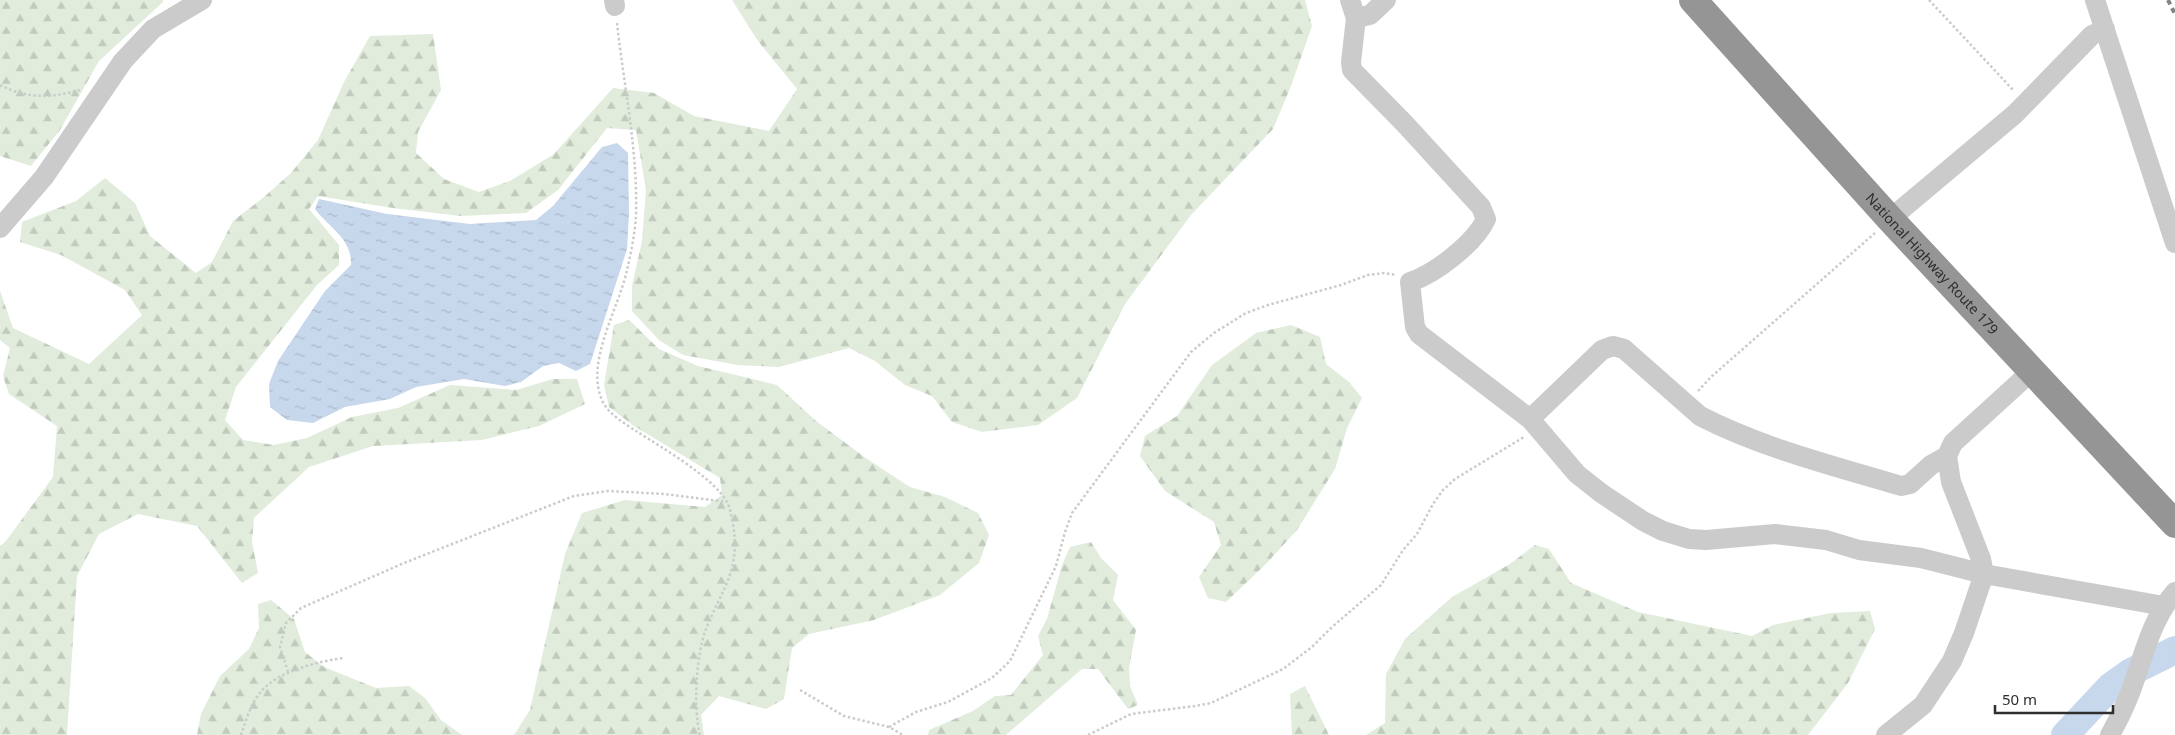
<svg xmlns="http://www.w3.org/2000/svg" width="2175" height="735" font-family="'Noto Sans',sans-serif">
  <style>
    .forest { fill: url(#forest-firs) }
    .water { fill: url(#water-ripples) }
    .lines { fill: none; stroke-linecap: round; stroke-linejoin: round }
    .river { stroke: #c7d7ec; stroke-width: 28 }
    .path { stroke: #cbcbcb; stroke-width: 2.5; stroke-dasharray: 2.5 2.5; stroke-linecap: butt }
    .minor { stroke: #cbcbcb; stroke-width: 20 }
    .highway { stroke: #959595; stroke-width: 28 }
    .rail { stroke: #838383; stroke-width: 4; stroke-dasharray: 5 4; stroke-linecap: butt }
    .labels { text-anchor: middle; stroke-width: 5; stroke-linejoin: round; paint-order: stroke }
    .street-label { font-size: 14px; fill: #2e2e2e; stroke: #fff }
  </style>
  <defs>
    <pattern id="forest-firs" width="22" height="20" patternUnits="userSpaceOnUse" patternTransform="scale(1.25)"><rect width="22" height="20" fill="#e1ecdc"/><path d="M5 1l3.5 6h-7zM16 11l3.5 6h-7z" fill="#c1cbbd"/></pattern>
    <pattern id="water-ripples" width="26" height="14" patternUnits="userSpaceOnUse" patternTransform="scale(1.25)"><rect width="26" height="14" fill="#c7d7ec"/><path d="M2 4q2-2 4 0t4 0M15 11q2-2 4 0t4 0" fill="none" stroke="#abb9cb"/></pattern>
  </defs>
  <rect width="100%" height="100%" fill="#fff"/>
  <path class="forest" d="M0,0H163V2L99,61L60,130L31,166L0,156Z
    M732,0H1305L1312,26L1291,86L1273,129L1191,215L1125,304L1077,398L1038,425L982,432L952,422L932,396L905,385L875,361L849,348L779,367L738,365L683,355L659,340L632,311V286L642,241L646,190L636,130L607,128L558,190L526,213L460,216L393,208L318,196L309,209L339,245V265L317,285L236,387L225,420L243,440L274,445L307,438L352,417L398,408L450,385L516,390L553,379H577L585,404L539,426L482,440L373,446L309,467L254,518L252,542L258,573L242,583L197,526L138,514L99,534L77,576L67,735H0V546L6,541L53,477L57,426L9,394L3,376L10,348L0,340V291L13,328L89,364L142,315L125,290L61,255L20,242L22,222L76,201L105,178L135,203L150,236L196,273L212,262L233,221L264,197L291,173L318,140L344,82L370,36L433,34L441,90L418,132L416,153L444,179L479,192L510,181L554,154L613,88L654,93L694,116L769,131L797,89L758,41Z
    M629,320L659,349L698,366L777,385L816,421L867,459L910,487L945,497L978,513L989,535L979,563L940,595L874,620L809,634L792,648L784,699L766,709L719,696L701,715L704,735H514L530,710L565,554L582,513L625,500L705,507L722,495L720,478L634,426L609,407L604,385L614,325Z
    M1291,325L1320,337L1326,364L1349,382L1362,398L1347,428L1335,469L1297,530L1266,564L1226,602L1208,598L1199,577L1221,545L1214,522L1165,491L1140,456L1145,436L1177,416L1212,365L1256,333Z
    M1091,542L1101,558L1118,575L1113,600L1136,630L1129,668L1130,686L1138,705L1128,709L1098,669H1082L1006,735H928L929,730L973,711L995,696L1011,695L1043,655L1038,636L1047,619L1062,565L1070,547Z
    M1535,545L1549,549L1571,583L1638,612L1752,636L1773,625L1831,613L1870,611L1875,629L1848,683L1808,735H1366L1385,723L1386,674L1405,639L1452,597L1510,564Z
    M271,600L294,619L305,652L324,667L376,688L409,686L425,698L441,720L462,735H197L201,714L220,676L249,649L259,628L258,604Z
    M1305,686L1329,735H1292L1290,694Z"/>
  <path class="water" d="M617,143L628,153L629,214L627,249L590,364L576,371L559,363L543,366L521,382L505,386L464,379L416,387L390,399L345,407L313,423L287,420L270,407L269,384L278,361L325,291L351,265C352,238 329,228 315,209L319,199L387,214L470,224L536,220L553,206L602,147Z"/>
  <g class="lines">
    <path class="river" d="M2065,735L2110,687L2131,672L2175,650"/>
    <path class="path" d="M1929,0L2014,91
      M617,23C624,87 638,151 636,216C635,233 631,253 627,270C619,308 585,362 602,400C608,414 624,423 636,431C661,447 713,477 727,502C730,507 732,518 733,524C741,572 721,590 706,629C696,655 693,709 700,735
      M0,85C27,99 52,98 80,90
      M1698,391L1711,377L1875,233
      M288,672L280,647L286,623L301,608L404,563L574,496L608,491L665,494L727,502
      M800,690L844,716L889,727L903,735
      M889,727L916,712L948,702L992,678L1010,661L1056,566L1065,532L1072,513L1191,352L1214,333L1246,313L1268,305L1341,285L1368,275L1384,273L1396,275
      M241,735C246,721 250,705 260,693C275,672 319,661 344,658
      M1088,735L1131,714L1195,706L1211,703L1283,669L1312,647L1332,627L1381,585L1403,550L1417,534L1433,504L1443,490L1455,479L1524,437"/>
    <path class="minor" d="M614,0L615,6
      M1350,0L1356,18L1351,62L1352,70L1405,124L1481,207L1486,219C1475,243 1435,274 1410,282L1415,327L1419,334L1530,419L1577,474L1601,493L1643,521L1663,531L1689,539L1706,540L1775,534L1826,540L1859,550L1921,558L1984,574L2164,606
      M2095,0L2175,243
      M1356,18L1370,15L1386,0
      M1890,219L2015,114L2092,35L2105,29
      M0,228L44,177L123,61L153,29L202,0
      M1530,419L1602,350L1613,346L1624,349L1700,416C1762,448 1834,466 1901,486L1910,484L1931,465L1947,456
      M1886,735L1923,705L1952,661L1964,633L1984,574L1981,559L1951,482L1947,456L1953,443L2032,371
      M2110,735C2120,717 2129,698 2135,679C2146,647 2153,618 2175,592"/>
    <path class="highway" id="s1" d="M1693,0L1890,219L2175,524"/>
    <path class="rail" d="M2168,0L2175,14"/>
  </g>
  <g class="labels">
    <g class="street-label">
      <text dy="5" stroke="none"><textPath href="#s1" startOffset="356">National Highway Route 179</textPath></text>
    </g>
  </g>
  <path d="M1995 705v8h118v-8" fill="none" stroke="#2e2e2e" stroke-width="2.5"/>
  <text x="2002" y="705" font-size="15" fill="#2e2e2e" stroke="#ffffff" stroke-width="4" paint-order="stroke">50 m</text>
</svg>
